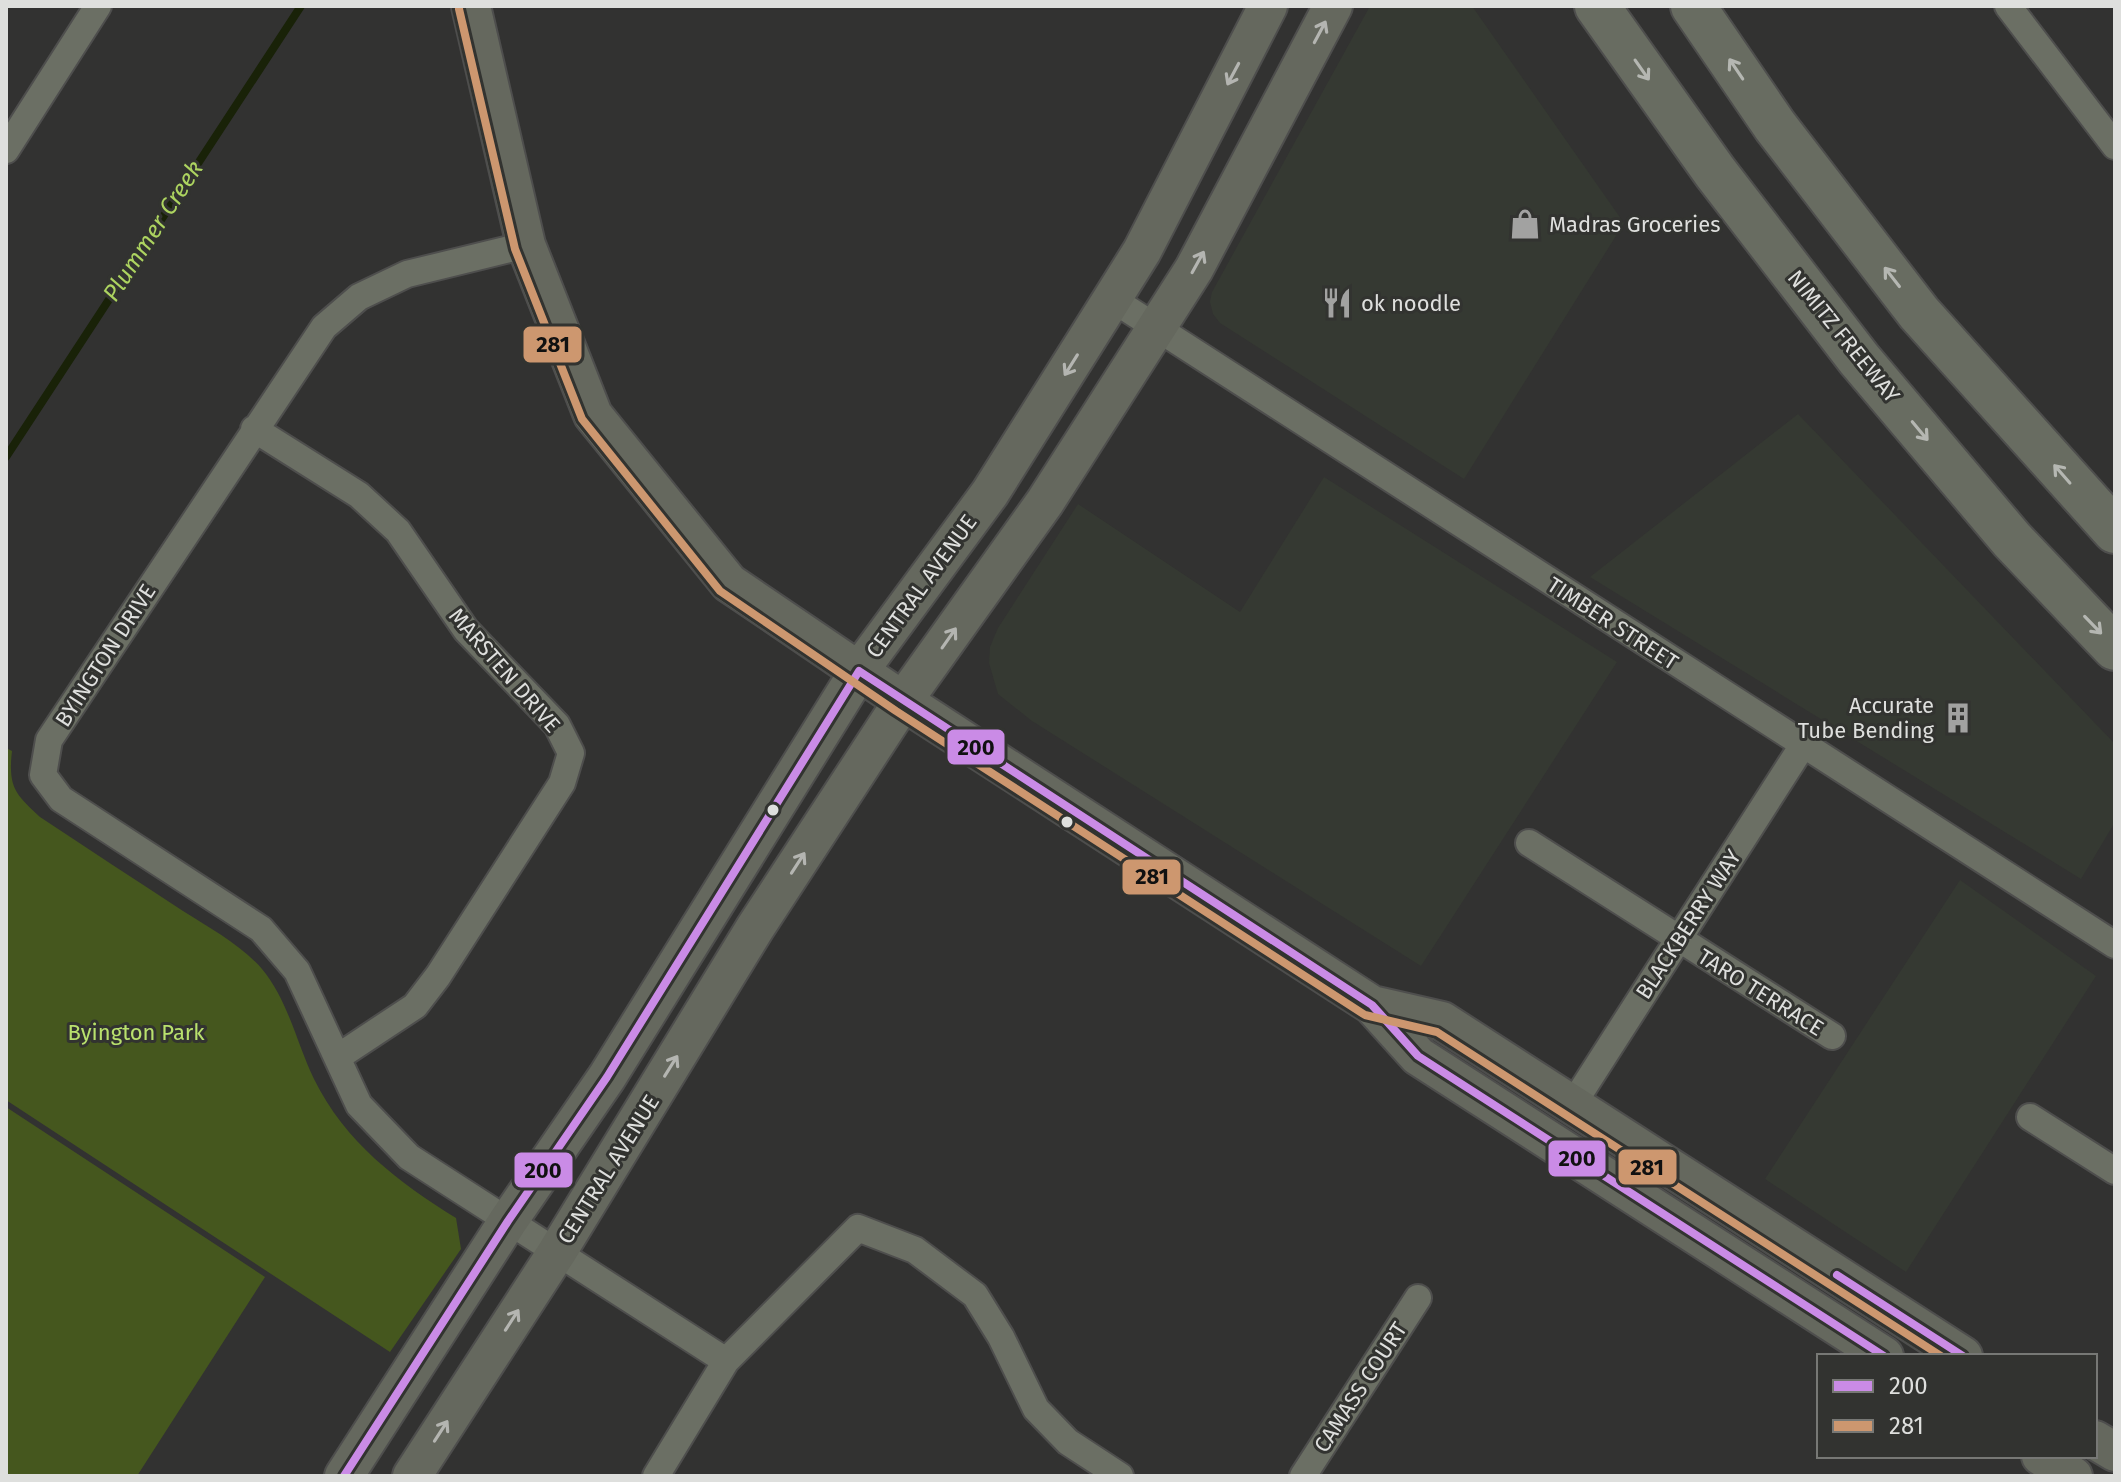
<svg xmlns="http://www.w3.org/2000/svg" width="2121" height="1482" font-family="'Fira Sans',sans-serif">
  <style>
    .built { fill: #353932 }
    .green { fill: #45571e }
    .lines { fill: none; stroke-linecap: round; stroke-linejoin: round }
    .stream { stroke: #192208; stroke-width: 8 }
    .minor-casing { stroke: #4e4e4d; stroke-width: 30 }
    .secondary-casing { stroke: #4e4e4d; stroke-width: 42 }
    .motorway-casing { stroke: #4e4e4d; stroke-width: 48 }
    .minor { stroke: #6b6f64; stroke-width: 26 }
    .secondary { stroke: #65685e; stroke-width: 38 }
    .motorway { stroke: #686c61; stroke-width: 44 }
    .bus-1-casing { stroke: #323330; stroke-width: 14 }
    .bus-2-casing { stroke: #323330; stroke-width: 14 }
    .bus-1 { stroke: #ca8be6; stroke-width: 8 }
    .bus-2 { stroke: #cd976f; stroke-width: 8 }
    .oneway { stroke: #b4b5b1 }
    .oneway2 { stroke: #b5b7b2 }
    .bus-dot { fill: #dedfdd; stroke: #323330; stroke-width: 3 }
    .labels { text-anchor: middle; stroke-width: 6; stroke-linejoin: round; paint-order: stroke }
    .poi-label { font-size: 22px; fill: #dedfdd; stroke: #323330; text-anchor: start }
    .street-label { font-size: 22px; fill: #dedfdd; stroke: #323330 }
    .park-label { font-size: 22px; fill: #b9e16d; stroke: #323330 }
    .water-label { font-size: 24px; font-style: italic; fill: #add460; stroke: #323330 }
    .line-badge { stroke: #323330; stroke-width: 3 }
    .pale-badge-label { font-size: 22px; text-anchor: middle; font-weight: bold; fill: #111 }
  </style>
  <rect width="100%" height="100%" fill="#323231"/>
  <path class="built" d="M1370,6H1472L1624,223L1464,479L1220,323L1213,314L1210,302L1212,292Z
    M1798,414L2115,744V822L2081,879L1590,577Z
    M1324,477L1617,662L1421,966L1032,721L998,694L989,663L990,647L998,628L1078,504L1240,612Z
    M1960,880L2096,976L1906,1272L1765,1179Z"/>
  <path class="green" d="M6,748L12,751C8,787 15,794 40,817C88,849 136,880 183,911C210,928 241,945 262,969C288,1000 297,1044 314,1079C345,1142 398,1182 456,1218L461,1249L390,1352L6,1100Z
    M6,1107L265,1277L137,1476H6Z"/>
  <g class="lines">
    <path class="stream" d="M6,457L301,6"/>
    <g class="minor-casing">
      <path id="minor" d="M2008,6L2115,146
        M6,150L98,6
        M526,245L407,274L359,297L324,327L49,740L43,775L61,799L261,929L297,971L359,1105L409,1157L726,1361
        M1112,299L2115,945
        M254,429L359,495L398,531L466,630L557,725L571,753L562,783L438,976L415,1006L338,1057
        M1529,843L1832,1036
        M1573,1104L1803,745
        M2030,1117L2115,1171
        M656,1476L726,1361L858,1228L915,1250L975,1295L1001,1337L1036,1409L1068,1442L1120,1476
        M1303,1476L1418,1298"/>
    </g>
    <g class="secondary-casing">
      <path id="secondary" d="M471,6L526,245L593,415L729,583L903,701L1372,1005L1418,1056L1884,1356
        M1372,1005L1442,1021L1963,1356
        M2095,1440L2115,1452
        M2041,1456L2073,1476
        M344,1476L508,1221L607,1077L859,671L990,493L1112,299L1142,251L1268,6
        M412,1476L557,1252L755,928L903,701L1045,502L1194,269L1333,6"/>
    </g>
    <g class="motorway-casing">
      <path id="motorway" d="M1597,6L1715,172L1859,359L2012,540L2115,648
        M1693,6L1775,126L1919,313L2115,531"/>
    </g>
    <use href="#minor" class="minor"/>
    <use href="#secondary" class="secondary"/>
    <use href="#motorway" class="motorway"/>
    <g class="bus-1-casing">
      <path id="bus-1" d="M1837,1275L1963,1356
        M344,1476L508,1221L607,1077L859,671L1372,1005L1418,1056L1884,1356"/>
    </g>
    <g class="bus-2-casing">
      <path id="bus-2" d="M459,9L515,249L582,419L720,591L896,711L1365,1015L1437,1032L1941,1356"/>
    </g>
    <use href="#bus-1" class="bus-1"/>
    <use href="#bus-2" class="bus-2"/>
  </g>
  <defs><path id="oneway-shaft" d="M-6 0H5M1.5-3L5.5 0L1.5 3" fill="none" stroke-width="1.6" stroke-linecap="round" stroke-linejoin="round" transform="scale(2)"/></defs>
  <g class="oneway">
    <use href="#oneway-shaft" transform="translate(1320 32) rotate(-62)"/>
    <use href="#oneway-shaft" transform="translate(1233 74) rotate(118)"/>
    <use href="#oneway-shaft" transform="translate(1198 262) rotate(-61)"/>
    <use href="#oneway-shaft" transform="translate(1071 365) rotate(122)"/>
    <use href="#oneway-shaft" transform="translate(949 638) rotate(-55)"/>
    <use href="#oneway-shaft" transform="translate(798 863) rotate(-57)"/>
    <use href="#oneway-shaft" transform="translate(671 1066) rotate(-58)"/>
    <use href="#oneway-shaft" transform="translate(512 1320) rotate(-57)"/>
    <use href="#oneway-shaft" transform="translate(441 1431) rotate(-57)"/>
  </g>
  <g class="oneway2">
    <use href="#oneway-shaft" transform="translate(1736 69) rotate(-124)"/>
    <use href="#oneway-shaft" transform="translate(1642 70) rotate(55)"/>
    <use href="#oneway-shaft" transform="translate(1892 277) rotate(-128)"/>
    <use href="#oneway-shaft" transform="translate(1920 431) rotate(50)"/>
    <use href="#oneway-shaft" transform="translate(2062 474) rotate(-131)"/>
    <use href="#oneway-shaft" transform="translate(2093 625) rotate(46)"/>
  </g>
  <defs>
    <g id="shop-bare" transform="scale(2.4)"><path d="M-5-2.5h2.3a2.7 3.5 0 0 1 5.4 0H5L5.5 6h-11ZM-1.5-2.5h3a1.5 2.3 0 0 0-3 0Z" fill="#a2a2a1" stroke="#323330" stroke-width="2.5" paint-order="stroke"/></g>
    <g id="restaurant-bare" transform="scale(2.4)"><path d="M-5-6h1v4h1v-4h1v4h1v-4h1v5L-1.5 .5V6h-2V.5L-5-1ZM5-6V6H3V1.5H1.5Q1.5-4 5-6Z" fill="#a2a2a1" stroke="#323330" stroke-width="2.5" paint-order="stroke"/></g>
    <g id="building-bare" transform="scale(2.4)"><path d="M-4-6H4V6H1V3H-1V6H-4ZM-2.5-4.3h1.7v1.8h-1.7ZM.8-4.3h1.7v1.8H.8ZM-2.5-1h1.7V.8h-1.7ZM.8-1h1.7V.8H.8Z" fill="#a2a2a1" stroke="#323330" stroke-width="2.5" paint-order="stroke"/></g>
  </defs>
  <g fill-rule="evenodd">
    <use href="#shop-bare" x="1525" y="224"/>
    <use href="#restaurant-bare" x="1337" y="303"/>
    <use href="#building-bare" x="1958" y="718"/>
  </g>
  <g class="bus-dot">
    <circle cx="773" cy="810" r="7"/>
    <circle cx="1067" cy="822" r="7"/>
  </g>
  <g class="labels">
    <g class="poi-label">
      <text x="1549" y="232">Madras Groceries</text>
      <text x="1361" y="311">ok noodle</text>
      <text x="1934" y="713" text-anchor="end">Accurate<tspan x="1934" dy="25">Tube Bending</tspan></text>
    </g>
    <g class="street-label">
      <text transform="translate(1844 336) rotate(51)" y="8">NIMITZ FREEWAY</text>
      <text transform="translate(921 586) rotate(-54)" y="8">CENTRAL AVENUE</text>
      <text transform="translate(1613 623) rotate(33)" y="8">TIMBER STREET</text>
      <text transform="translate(105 655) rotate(-57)" y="8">BYINGTON DRIVE</text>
      <text transform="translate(505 670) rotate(49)" y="8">MARSTEN DRIVE</text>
      <text transform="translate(1688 924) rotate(-57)" y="8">BLACKBERRY WAY</text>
      <text transform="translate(1761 992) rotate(32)" y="8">TARO TERRACE</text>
      <text transform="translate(608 1169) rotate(-58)" y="8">CENTRAL AVENUE</text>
      <text transform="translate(1360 1387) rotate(-57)" y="8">CAMASS COURT</text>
    </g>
    <g class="park-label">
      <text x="136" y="1040">Byington Park</text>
    </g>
    <g class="water-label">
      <text transform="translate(153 231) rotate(-57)" y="8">Plummer Creek</text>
    </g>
  </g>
  <g class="line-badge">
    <rect x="522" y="325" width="61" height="39" rx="8" fill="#cd976f"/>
    <rect x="946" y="728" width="60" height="38" rx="8" fill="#ca8be6"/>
    <rect x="1121" y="858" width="61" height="38" rx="8" fill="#cd976f"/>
    <rect x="1547" y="1139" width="60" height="39" rx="8" fill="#ca8be6"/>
    <rect x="1617" y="1148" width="61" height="38" rx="8" fill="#cd976f"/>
    <rect x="513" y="1151" width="61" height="38" rx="8" fill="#ca8be6"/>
  </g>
  <g class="pale-badge-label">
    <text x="553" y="352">281</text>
    <text x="976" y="755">200</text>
    <text x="1152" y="884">281</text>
    <text x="1577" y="1166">200</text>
    <text x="1647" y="1175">281</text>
    <text x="543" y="1178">200</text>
  </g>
  <rect width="2121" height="1482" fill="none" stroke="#dedfdd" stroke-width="16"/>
  <rect x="1817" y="1354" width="280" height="104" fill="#323330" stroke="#777875" stroke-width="2"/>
  <rect x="1833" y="1380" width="40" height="12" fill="#ca8be6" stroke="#777875" stroke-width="2"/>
  <text x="1889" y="1394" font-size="24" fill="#dedfdd">200</text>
  <rect x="1833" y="1420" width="40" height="12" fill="#cd976f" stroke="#777875" stroke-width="2"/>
  <text x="1889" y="1434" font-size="24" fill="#dedfdd">281</text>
</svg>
